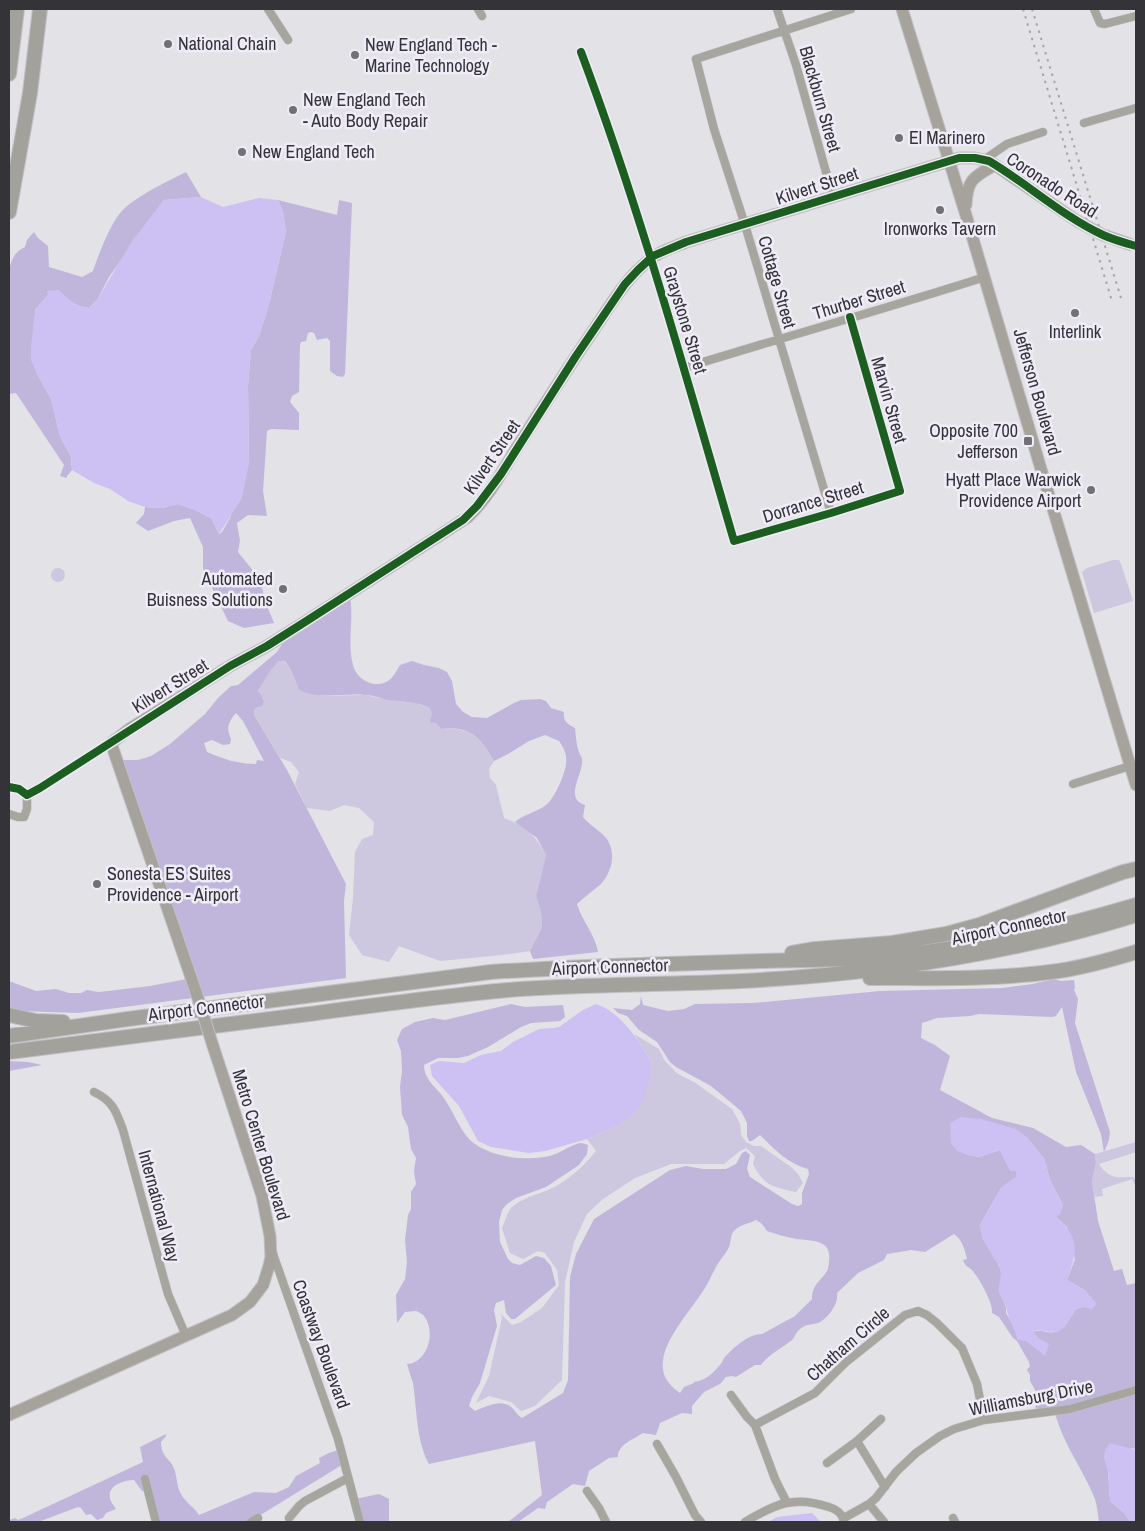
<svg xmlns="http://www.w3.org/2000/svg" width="1145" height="1531" font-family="'Archivo Narrow',sans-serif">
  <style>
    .green { fill: #cdc7e0 }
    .forest { fill: #c0b6dc; fill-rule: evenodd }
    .water { fill: #cdc0f2 }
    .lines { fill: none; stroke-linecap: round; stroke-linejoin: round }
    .street-casing { stroke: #c0c0c3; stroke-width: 9 }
    .secondary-casing { stroke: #c0c0c3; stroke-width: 13 }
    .highway-casing { stroke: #c0c0c3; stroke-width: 16 }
    .street { stroke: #a6a59e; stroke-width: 8 }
    .secondary { stroke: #a6a39d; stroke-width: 11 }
    .highway { stroke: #a3a19c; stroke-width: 14 }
    .rail { stroke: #a6a6a5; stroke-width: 2; stroke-dasharray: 2.5 5; stroke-linecap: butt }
    .secondary-bridge-casing { stroke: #c0c0c3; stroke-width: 13; stroke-linecap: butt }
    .secondary-bridge { stroke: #a6a39d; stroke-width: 11 }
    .cycleway-casing { stroke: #efecf7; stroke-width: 11 }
    .cycleway { stroke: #1b5e20; stroke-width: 8 }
    .poi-dot { fill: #717075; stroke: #efecf7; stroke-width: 2 }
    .labels { text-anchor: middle; stroke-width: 5; stroke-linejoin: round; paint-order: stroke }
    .poi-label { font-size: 18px; fill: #343337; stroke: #efecf7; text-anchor: start }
    .street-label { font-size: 18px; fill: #343337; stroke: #efecf7 }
  </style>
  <rect width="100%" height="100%" fill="#e2e2e7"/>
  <path class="green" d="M1113,560H1119L1121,564L1133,601L1094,613L1082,572L1087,568Z
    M51 575a7 7 0 1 1 14 0a7 7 0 1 1-14 0Z
    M278,660L284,661L291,670L299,690L324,696L365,695L389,700L416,703L430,708L436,723L441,729C469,726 481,738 494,761L489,769L490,778L496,785L504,818C526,826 535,835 546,855L536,896L541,912L542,927L530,951L502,955L440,961L399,946L389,962L362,955L349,935L353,898L355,852L362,839L373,835L374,822L359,808L344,805L330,811L307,808L295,784L299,772L291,762L280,758L254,715V710L264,699L258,691C264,680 271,670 278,660Z
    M634,1034L659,1049L665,1061L678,1074L694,1082L732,1109L740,1124L741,1135L746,1142L754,1146H761L791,1167L798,1174L803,1183L796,1192C773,1187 764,1186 753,1164L755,1156L746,1148L740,1151L724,1164H671L635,1178L603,1199L587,1214L574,1242L565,1282L562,1380L535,1406L521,1411L511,1402L489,1396L476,1403L489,1376L502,1318L501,1314L512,1325L521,1322L542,1308L559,1285L557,1270L545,1253L538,1251L523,1259L510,1253L502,1228C505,1222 507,1212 512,1207C522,1198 536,1195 548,1190C567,1182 583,1167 596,1151L587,1139L617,1126L632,1116L652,1066L651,1061Z
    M1136,1142V1152L1099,1164C1110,1180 1116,1177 1133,1177L1136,1180V1184L1135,1185L1132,1179L1102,1189L1103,1196L1095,1197L1092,1181L1096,1163L1095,1154Z"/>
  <path class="forest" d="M186,172L201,197L164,200L109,277L97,300L89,308C75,307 68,299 58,290L48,295L35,310L36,372L51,399L60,436L71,457L72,470L67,476V478L60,476L64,465L16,393L9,394V271C11,260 15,251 25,247L27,240L34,232L38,238L48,246L49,267L82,277L93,271C98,256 110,224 121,212C134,197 168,181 186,172Z
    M278,200L337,215L339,200L352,203L345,374L343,377L337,376L330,371V341L327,338L317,340L314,333L311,332L308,333L306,341L301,342L300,345L299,392L292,396L290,402L299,413V430L271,429L267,431L263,491L267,516L248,515L237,523L240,541L238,552L254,572L261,574C260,590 268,608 274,623L244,628L228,621L203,569V547L190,518L174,521L148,531L136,523L144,514L145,507L162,508L178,504L193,509L211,518L219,534L222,532L230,518L249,463L248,386L251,350L259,336L269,304L286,232L283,212Z
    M350,596C354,619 347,643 353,665C355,675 365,683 375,684C389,685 394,676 400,665L412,661L424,665L439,668L447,672L452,681L456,704L463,712L472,717L487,718L514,703L521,700L540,699L546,701L551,708L564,712C563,721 567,724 575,728C576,735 576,744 579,752C579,753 582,757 582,759C584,774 563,798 585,805L583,817C590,826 601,831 606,838C617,852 612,872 601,884C593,891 584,897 577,904C582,921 595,934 598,952L533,959L530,951L542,927L541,912L536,896L546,855L537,838L515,822C524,814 537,812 546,805C554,800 566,772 566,763C567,754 564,748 559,741L545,735L529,741L508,754L494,761C481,738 469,725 441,729L436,723L430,722L432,714L430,708C416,701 402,702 388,700C380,698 372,695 365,695C342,693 320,700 299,690L291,670L285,661H278C271,670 264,680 258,691C262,696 266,700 262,706L257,707L254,710V715L287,770L346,884L344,901L346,978L78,1013L19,1011L9,1007V981L36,991L56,989L69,993H81L87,990L98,992L108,991L150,986L192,978L123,760H138L151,756L170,744L205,714L218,698L231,686L238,685L277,652L285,639ZM236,713L243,721L264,761L257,760L256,764C238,764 223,759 207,752L204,743L212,740L223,745L230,744L231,739C226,727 228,723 236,713Z
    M1054,979L1061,981L1074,980L1075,988L1074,990L1078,999L1075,1023L1110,1132L1109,1140L1104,1152L1101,1134L1076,1072L1062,1007L1056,1016L1052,1017L979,1014L970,1016L937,1018L922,1023L921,1038L935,1045L950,1056L940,1090L992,1118L1033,1128L1066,1147L1081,1145L1095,1154L1096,1163L1092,1181L1098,1221L1114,1271L1122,1269L1127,1285L1136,1283V1450L1133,1448L1104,1456L1108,1471L1110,1501L1124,1513L1130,1522H1099C1098,1515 1097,1506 1095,1499C1083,1469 1063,1444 1055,1413L1036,1417L1035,1390L1030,1381V1375L1027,1370L1030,1366L1029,1362L1017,1341L1013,1338L999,1317L992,1313C994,1304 978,1276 971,1269C967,1266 965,1266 963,1260L967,1259C965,1250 962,1239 954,1234L925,1252L911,1250L887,1254L884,1260L858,1273L837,1293C839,1303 829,1317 820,1322C812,1326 807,1322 798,1331C795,1334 795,1337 792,1340C781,1349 769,1354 761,1365H755L736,1377L732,1376L726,1377L720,1384L704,1392L692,1406V1414L682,1413L660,1423L656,1435L643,1433C634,1439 617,1445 618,1457L609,1458L589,1471L585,1486L573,1484L547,1502L545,1509L538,1508L518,1522H508L542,1495L535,1441L429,1464C416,1440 417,1409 413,1383C411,1377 409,1371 407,1364C428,1363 437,1330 423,1315C421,1313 419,1312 416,1311L405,1312L397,1323L396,1295L405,1279L407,1262L405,1240L408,1215L411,1209V1192L416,1184L414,1171L416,1158L411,1149L408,1127L402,1115L400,1087L402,1071L401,1051L397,1040L402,1029L415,1022L433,1018L445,1020L511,1004L525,1007L563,1005L565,1017L560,1021L531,1023L521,1027L488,1047L468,1056L458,1058H438L424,1065C424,1082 440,1089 447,1103C454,1114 460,1129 469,1139C488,1158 531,1163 556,1154C562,1151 574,1144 580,1143C583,1143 585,1144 588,1145L587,1154L579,1165L546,1187L516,1198L507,1204L502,1210L499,1222L500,1242L508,1259L512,1263L520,1265L536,1256L544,1258L551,1266L556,1285L515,1319H511L506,1313L504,1300L496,1303L494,1310L497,1326L480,1383L472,1397L469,1406L475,1411C485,1407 500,1399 510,1406C515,1410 517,1415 522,1418L563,1393L568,1380L570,1277L576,1254L594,1219L670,1170L686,1166L703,1169H726L736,1164L742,1153L746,1151L750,1155L747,1169L750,1177L792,1204L798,1206L802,1204V1193L809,1174L808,1169C788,1164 774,1149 760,1135L752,1141H749L747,1136V1123L741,1111L711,1086L676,1067L670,1062L657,1042L639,1030L627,1016L618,1013L613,1008L632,1010L640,1004L641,996L643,1005L668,1011L684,1009L695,1004L753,1003L880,991L1002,988L1032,984ZM961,1117L1044,1158L1050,1180L1063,1205L1056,1217L1067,1227L1075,1259L1067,1280L1086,1291L1082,1307L1076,1309C1067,1322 1064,1335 1046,1332C1041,1331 1038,1330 1033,1332L1038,1338L1018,1340L1014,1326L1006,1313V1307L999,1291L1002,1276L1000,1268L997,1261L983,1239L980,1225L1001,1188L1016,1177V1171L1010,1170L1000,1150L979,1157L968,1155ZM756,1220L762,1224L767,1231C776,1234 786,1237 796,1239C812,1241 832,1239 829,1261C829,1262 828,1268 828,1269C822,1281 812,1283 812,1299L795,1316L762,1334C749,1334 735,1346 726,1356C723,1358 723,1362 720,1365C713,1373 705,1381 694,1382V1383L684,1387L680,1393C669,1385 661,1376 663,1361C665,1339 689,1312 701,1294C707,1286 711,1276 716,1267C720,1259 728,1252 730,1244C731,1239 731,1233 735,1230C741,1224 749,1224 756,1220Z
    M9,1061L28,1062L42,1065L9,1071Z
    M166,1434V1436L161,1442C161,1458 171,1458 175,1471C177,1478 177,1488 181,1494C186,1503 194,1507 199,1515L254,1492L276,1493L289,1487L296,1476L320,1463L319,1458L329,1453L341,1449L345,1463L249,1522H156L147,1492L142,1491L134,1480C125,1480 107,1485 110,1498C110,1501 114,1506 116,1509L106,1513L103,1518L97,1520L91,1514L86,1515L81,1508L78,1507L38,1522H9V1520L15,1518L18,1520L23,1518L143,1462L140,1447Z
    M379,1494L389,1499V1522H360L355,1499Z"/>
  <path class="water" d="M201,197L223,207L259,198L278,200L283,212L286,232L269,304L259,336L251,350L248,386L249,463L242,498L219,534L211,518L193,509L178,504L162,508L145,507L128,501L110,489L94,483L72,470L71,457L60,436L51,399L36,372L31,360V347L35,310L48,295L47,291L59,290C68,299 75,307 89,308L97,300L132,241L164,200Z
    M596,1004C622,1013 637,1039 651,1061L652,1066L646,1092L639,1107L632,1116L617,1126L587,1139L545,1151L529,1153L491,1147L478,1141L459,1106L432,1076L430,1065L439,1061L464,1063L481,1055L501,1051L513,1042L539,1029L554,1028L559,1027L583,1010Z
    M961,1117L981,1119L1016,1129L1028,1138L1044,1158L1050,1180L1063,1205L1061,1213L1056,1217C1081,1239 1077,1251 1067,1280L1086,1291L1096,1303L1095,1306L1092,1309L1082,1307L1076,1309C1063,1330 1064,1335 1037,1330L1034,1332L1038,1338L1049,1344L1045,1356L1026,1341L1018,1340C1014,1328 1008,1318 1006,1307C1005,1302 1000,1297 999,1292C997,1282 1007,1271 994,1259L983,1239L980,1225L1001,1188L1016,1177V1171H1010L1000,1150L979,1157L968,1155L957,1151L951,1143L950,1123Z
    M1110,1443L1136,1450V1522H1130L1124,1513L1110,1501L1108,1471L1104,1457L1105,1450Z
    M812,1513L821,1522H768L777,1517Z"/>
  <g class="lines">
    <g class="street-casing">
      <path id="street" d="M268,9L288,40
        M478,9L482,16
        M777,9L796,65L833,197
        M1094,9L1100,23L1105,24L1136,16
        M581,52C641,212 686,377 734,541L831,513L900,491L850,317
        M1084,123L1136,108
        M984,160L1007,144L1043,132
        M684,368C784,337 885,309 985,277
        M831,513L745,225L714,129L696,59L851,9
        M1073,784L1130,766
        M9,787L19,789L27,795L111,743
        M9,814L18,817H24L27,809V795
        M94,1092C113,1101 116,1111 123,1130L168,1294L186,1336
        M273,1254L338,1439L360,1522
        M731,1395L747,1417L755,1425
        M857,1441L885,1487
        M657,1444L676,1477L695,1515L701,1522
        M827,1463L857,1441L881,1419
        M145,1479L156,1522
        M587,1491L599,1508L606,1522
        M787,1503L775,1479L755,1425L815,1393L845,1363L905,1315L918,1311L927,1315L937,1323L962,1348L977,1384L984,1420
        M869,1504L884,1522
        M289,1518L299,1506L305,1501L348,1478
        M844,1518L869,1504L876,1498L896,1472L916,1453L940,1436L954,1429L984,1420L1070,1409L1136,1390
        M953,1518L955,1522
        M251,1522L258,1518
        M745,1522C775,1504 794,1495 829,1507C836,1509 843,1514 844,1522"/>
    </g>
    <g class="secondary-casing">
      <path id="secondary" d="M902,9L965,212L1041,469L1136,785
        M966,205C967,179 974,177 995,165
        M196,992L111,743L131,728L230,666L267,646L308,620L468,517C488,498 502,472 516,449C542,408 568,368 595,328C612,303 627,276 652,258C662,250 675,247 686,242L959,158H975L989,161L1077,221
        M9,1415L232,1315L250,1302L263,1285L269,1266L271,1257L270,1236L262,1196L213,1046"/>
    </g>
    <g class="highway-casing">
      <path id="highway" d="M9,74L17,9
        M9,212L30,93L40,9
        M792,953L815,949L892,943L946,934L979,925L1123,872L1136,869
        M870,978C933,978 996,980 1058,971C1085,967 1110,960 1136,952
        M9,1015L36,1021L63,1022
        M9,1036L128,1019L491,972C581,966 670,964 760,961C807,960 853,960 900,955C980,947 1059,928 1136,905
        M9,1052C109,1040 209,1027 309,1014C376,1005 442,996 508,990C586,984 664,985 742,981C876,974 1008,955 1136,915"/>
    </g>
    <use href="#street" class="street"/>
    <use href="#secondary" class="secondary"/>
    <use href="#highway" class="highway"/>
    <path class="rail" d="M1023,9L1112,301
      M1032,9L1121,298"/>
    <g class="secondary-bridge-casing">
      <path id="secondary-bridge" d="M1077,221L1103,235L1132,245
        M196,992L213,1046"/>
    </g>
    <use href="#secondary-bridge" class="secondary-bridge"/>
    <g class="cycleway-casing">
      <path id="cycleway" d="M581,52C641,212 686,377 734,541L831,513L900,491L850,317
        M9,787L19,789L27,795L40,788L230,666L267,646L308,620L463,520L477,506L501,474L576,356L625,284L638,270L653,256L686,242L959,158H975L989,161C1028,184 1062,216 1103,235C1114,240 1125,243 1136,246"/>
    </g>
    <use href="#cycleway" class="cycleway"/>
  </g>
  <g class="poi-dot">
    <circle cx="168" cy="44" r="5"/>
    <circle cx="355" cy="55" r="5"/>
    <circle cx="293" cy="110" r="5"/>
    <circle cx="899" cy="138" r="5"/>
    <circle cx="242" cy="152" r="5"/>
    <circle cx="940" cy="210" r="5"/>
    <circle cx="1075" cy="313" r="5"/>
    <rect x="1023" y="436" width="10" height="10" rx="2.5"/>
    <circle cx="1091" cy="490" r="5"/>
    <circle cx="283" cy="589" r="5"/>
    <circle cx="97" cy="884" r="5"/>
  </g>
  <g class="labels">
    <g class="poi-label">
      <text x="178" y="50">National Chain</text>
      <text x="365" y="51">New England Tech -<tspan x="365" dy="21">Marine Technology</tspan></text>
      <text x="303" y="106">New England Tech<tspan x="303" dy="21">- Auto Body Repair</tspan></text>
      <text x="909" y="144">El Marinero</text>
      <text x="252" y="158">New England Tech</text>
      <text x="940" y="235" text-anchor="middle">Ironworks Tavern</text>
      <text x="1075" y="338" text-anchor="middle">Interlink</text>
      <text x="1018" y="437" text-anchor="end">Opposite 700<tspan x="1018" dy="21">Jefferson</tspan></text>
      <text x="1081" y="486" text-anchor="end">Hyatt Place Warwick<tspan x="1081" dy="21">Providence Airport</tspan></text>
      <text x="273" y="585" text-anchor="end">Automated<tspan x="273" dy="21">Buisness Solutions</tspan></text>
      <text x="107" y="880">Sonesta ES Suites<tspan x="107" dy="21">Providence - Airport</tspan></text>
    </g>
    <g class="street-label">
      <text transform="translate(820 99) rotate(74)" y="6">Blackburn Street</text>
      <text transform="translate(1052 185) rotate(33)" y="6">Coronado Road</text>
      <text transform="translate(817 186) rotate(-18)" y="6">Kilvert Street</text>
      <text transform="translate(777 282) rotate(74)" y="6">Cottage Street</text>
      <text transform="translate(859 300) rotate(-17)" y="6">Thurber Street</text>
      <text transform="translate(685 320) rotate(73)" y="6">Graystone Street</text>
      <text transform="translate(1037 392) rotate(74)" y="6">Jefferson Boulevard</text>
      <text transform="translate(889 400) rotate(74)" y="6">Marvin Street</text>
      <text transform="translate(492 457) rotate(-56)" y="6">Kilvert Street</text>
      <text transform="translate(813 502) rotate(-17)" y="6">Dorrance Street</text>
      <text transform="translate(170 686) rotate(-32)" y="6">Kilvert Street</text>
      <text transform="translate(1009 927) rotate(-12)" y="6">Airport Connector</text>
      <text transform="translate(610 967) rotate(-2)" y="6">Airport Connector</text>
      <text transform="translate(206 1008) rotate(-7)" y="6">Airport Connector</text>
      <text transform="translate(261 1145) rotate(73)" y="6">Metro Center Boulevard</text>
      <text transform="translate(159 1206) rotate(75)" y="6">International Way</text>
      <text transform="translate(321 1344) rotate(70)" y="6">Coastway Boulevard</text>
      <text transform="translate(848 1344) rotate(-41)" y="6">Chatham Circle</text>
      <text transform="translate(1031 1398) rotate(-11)" y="6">Williamsburg Drive</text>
    </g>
  </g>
  <rect width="1145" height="1531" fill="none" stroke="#343337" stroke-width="20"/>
</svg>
